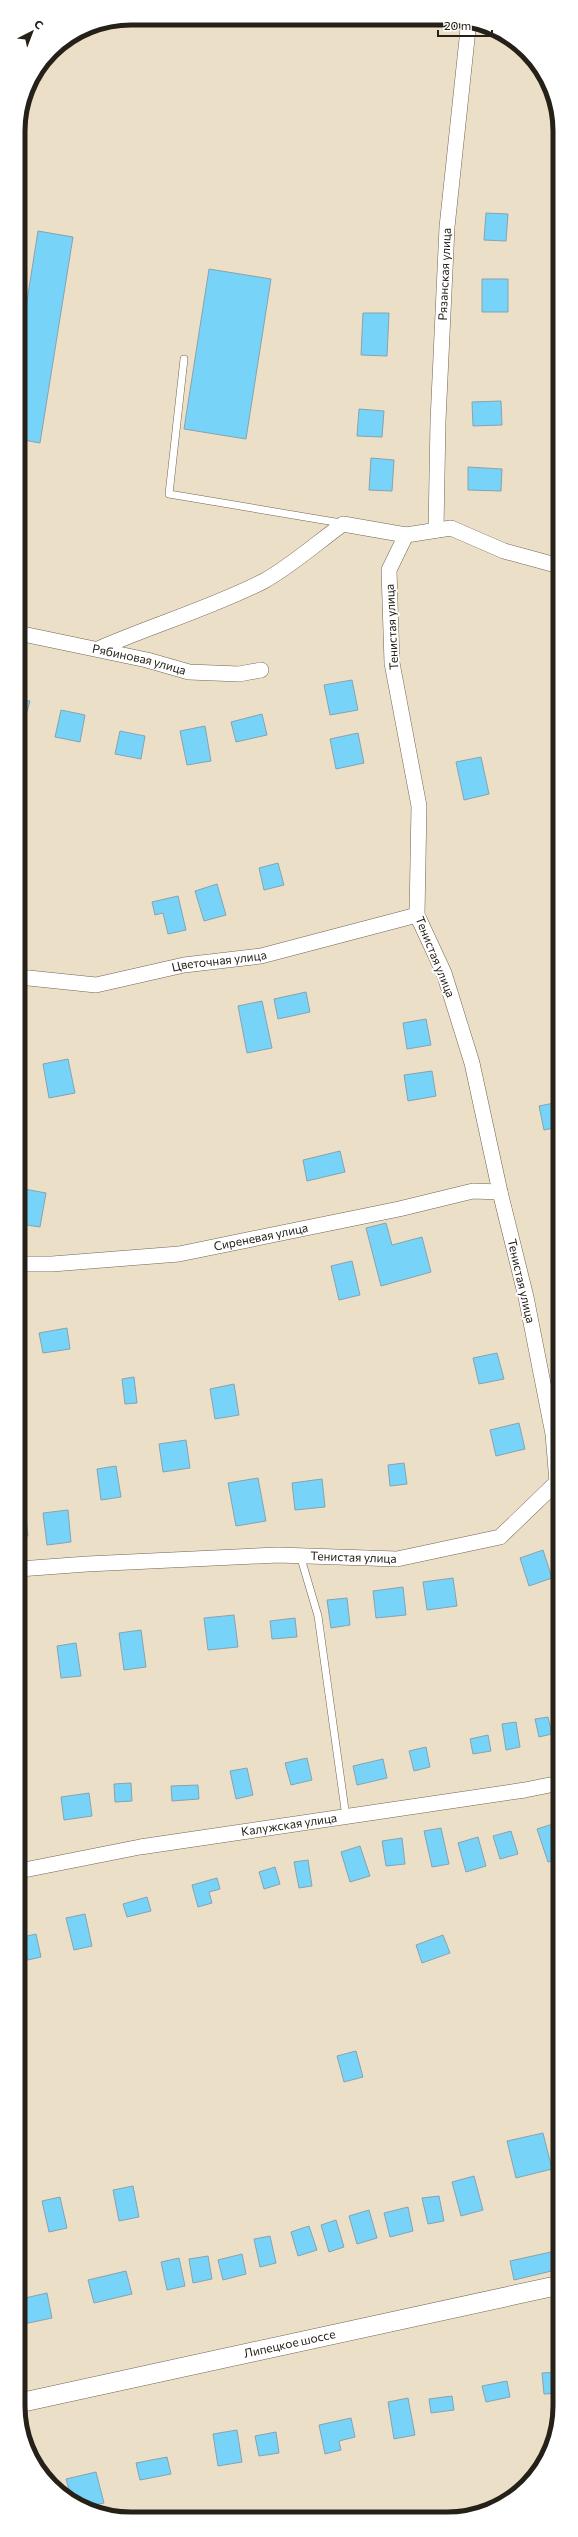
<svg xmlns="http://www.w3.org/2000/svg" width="578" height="2537" font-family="Commissioner,sans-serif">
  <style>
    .building { fill: #77d3f8; stroke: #88a3ae }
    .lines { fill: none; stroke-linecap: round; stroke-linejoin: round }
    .service-casing { stroke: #716551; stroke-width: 8 }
    .minor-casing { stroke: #716551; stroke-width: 16 }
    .tertiary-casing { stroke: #716551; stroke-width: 20 }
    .service { stroke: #fff; stroke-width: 7 }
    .minor { stroke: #fff; stroke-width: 15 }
    .tertiary { stroke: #fff; stroke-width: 19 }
    .labels { text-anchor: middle; stroke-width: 4; stroke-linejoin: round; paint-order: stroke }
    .street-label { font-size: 12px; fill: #252018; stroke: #fff }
    .rim { fill: none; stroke: #252018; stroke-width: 5 }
  </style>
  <rect width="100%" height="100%" fill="#ecdfc8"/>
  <path class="building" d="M486,213L508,214L506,241L484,240Z
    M38,231L73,237L40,443L18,439V358Z
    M209,269L271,279L246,439L184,429Z
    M482,279H508V312H482Z
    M363,313H389L387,356L361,355Z
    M501,401L502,425L473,426L472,402Z
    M359,409L384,411L382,437L357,436Z
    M371,458L394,460L392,491L369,490Z
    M468,467L502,469L501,491L468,490Z
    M352,680L358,710L330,715L324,685Z
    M18,699L30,701L23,726L18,725Z
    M61,710L85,715L80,742L55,737Z
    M262,714L267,735L236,742L231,722Z
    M205,726L211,761L187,765L180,731Z
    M120,731L145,736L141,759L115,754Z
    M358,733L364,763L336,769L330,739Z
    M481,757L489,794L464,800L456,762Z
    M278,863L284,885L264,890L259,868Z
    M217,884L226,915L204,921L195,891Z
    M178,896L186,930L168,934L163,913L155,915L152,902Z
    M306,992L310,1012L278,1019L274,999Z
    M262,1001L272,1048L247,1053L238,1006Z
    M426,1019L431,1045L407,1049L403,1023Z
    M68,1059L75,1093L49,1098L43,1064Z
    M432,1071L436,1096L408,1101L404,1075Z
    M559,1102V1127L544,1130L539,1106Z
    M340,1151L345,1172L307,1181L303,1160Z
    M19,1188L46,1193L40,1227L19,1224Z
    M386,1223L392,1245L422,1237L431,1272L381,1286L366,1228Z
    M352,1261L360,1295L339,1300L331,1266Z
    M67,1328L70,1349L43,1353L39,1333Z
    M497,1353L504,1379L479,1384L473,1358Z
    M134,1377L137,1403L125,1404L122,1379Z
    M234,1384L239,1415L215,1419L210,1389Z
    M519,1423L525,1449L496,1456L490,1430Z
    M186,1440L190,1468L163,1472L159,1444Z
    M404,1463L407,1484L390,1486L388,1465Z
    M116,1466L121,1497L101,1500L97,1469Z
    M258,1478L266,1521L236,1526L228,1483Z
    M322,1479L325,1507L295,1510L292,1483Z
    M25,1508L28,1536L19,1537V1509Z
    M68,1510L71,1542L47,1545L43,1513Z
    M543,1550L552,1578L529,1586L520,1558Z
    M453,1578L457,1606L427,1610L423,1582Z
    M403,1587L406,1615L376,1618L373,1591Z
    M347,1598L350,1625L331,1628L327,1600Z
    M234,1615L238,1647L208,1650L204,1618Z
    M295,1618L297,1637L272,1639L270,1621Z
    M141,1630L146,1667L124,1670L119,1633Z
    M76,1643L81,1676L61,1678L57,1646Z
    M548,1717L552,1734L539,1737L535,1719Z
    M516,1722L520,1747L506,1750L502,1724Z
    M488,1735L491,1751L473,1754L470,1739Z
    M426,1747L430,1767L414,1771L409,1751Z
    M307,1758L312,1780L291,1785L285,1763Z
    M383,1759L387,1778L357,1785L353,1766Z
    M247,1768L253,1795L236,1799L230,1771Z
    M131,1783L132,1801L115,1802L114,1784Z
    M198,1785L199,1799L172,1801L171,1786Z
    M89,1793L92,1816L64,1820L61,1797Z
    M556,1823L560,1835V1859L548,1862L537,1829Z
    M441,1828L449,1864L432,1867L424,1831Z
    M511,1831L518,1854L500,1859L493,1836Z
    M478,1837L486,1866L466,1872L458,1843Z
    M402,1838L405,1864L386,1866L382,1841Z
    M360,1846L370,1876L350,1882L341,1852Z
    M308,1860L312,1886L299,1888L294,1862Z
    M275,1867L280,1884L264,1889L259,1872Z
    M217,1878L220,1889L209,1892L212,1903L198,1907L192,1885Z
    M147,1897L151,1911L127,1917L123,1904Z
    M85,1914L92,1946L74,1950L66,1918Z
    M36,1934L41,1957L28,1960L23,1937Z
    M443,1935L450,1953L422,1963L416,1945Z
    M356,2051L363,2077L344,2082L337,2056Z
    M543,2133L552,2169L516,2178L507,2141Z
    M474,2176L483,2210L461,2216L452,2182Z
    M133,2186L139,2217L119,2221L113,2190Z
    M439,2196L444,2221L428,2224L422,2198Z
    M60,2197L67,2228L49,2232L42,2201Z
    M408,2207L413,2231L390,2237L384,2213Z
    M369,2210L377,2238L357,2244L349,2216Z
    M336,2220L344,2247L329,2252L321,2225Z
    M309,2226L317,2250L298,2256L291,2232Z
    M270,2236L276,2263L260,2267L254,2239Z
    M560,2250V2269L514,2280L510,2261Z
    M242,2254L246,2274L223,2280L218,2260Z
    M208,2256L212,2279L193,2283L189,2259Z
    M179,2258L185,2286L167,2290L161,2262Z
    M126,2271L132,2294L94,2303L88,2280Z
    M47,2293L52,2318L19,2325V2311L27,2309L25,2298Z
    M560,2372V2393L544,2394L542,2373Z
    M507,2381L510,2397L486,2402L482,2386Z
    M452,2396L454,2410L431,2413L429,2399Z
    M408,2398L415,2435L394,2439L388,2402Z
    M351,2418L355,2437L339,2441L341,2450L325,2454L319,2425Z
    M237,2430L242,2462L218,2466L213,2434Z
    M276,2432L279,2453L259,2456L255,2436Z
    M167,2457L171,2474L140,2480L136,2463Z
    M96,2472L104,2503L89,2506L71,2497L66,2479Z"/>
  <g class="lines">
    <g class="service-casing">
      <path id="service" d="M184,359L169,494L341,523
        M300,1555L318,1616L346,1817"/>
    </g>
    <g class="minor-casing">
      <g id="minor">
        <path id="s1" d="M436,530L438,421L447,227L469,20"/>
        <path id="s2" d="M18,633L147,660L189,672L239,674L261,670"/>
        <path d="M98,649C153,625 211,608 264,581C291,566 318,542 343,524L406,535L451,528L504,551L552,564L559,561"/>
        <path id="s3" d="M19,977L96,985L184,965L261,956L417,915"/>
        <path id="s4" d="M19,1264H52L179,1254L399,1209L473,1191L500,1192"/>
        <path id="s5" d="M19,1569L87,1564L278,1555L397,1559L500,1537L557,1482L553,1434L526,1297L500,1192L472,1063L444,973L417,915L419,806L392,663L389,570L406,535"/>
        <path id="s6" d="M19,1871L140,1847L525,1790L560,1783"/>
      </g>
    </g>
    <g class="tertiary-casing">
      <g id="tertiary">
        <path id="s7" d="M19,2403L560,2285"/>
      </g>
    </g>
    <use href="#service" class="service"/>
    <use href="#minor" class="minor"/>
    <use href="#tertiary" class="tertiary"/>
  </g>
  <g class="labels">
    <g class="street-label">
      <text dy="4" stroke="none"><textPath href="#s1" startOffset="256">Рязанская улица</textPath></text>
      <text transform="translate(392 627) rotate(-93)" y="4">Тенистая улица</text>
      <text dy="4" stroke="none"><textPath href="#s2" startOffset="124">Рябиновая улица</textPath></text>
      <text transform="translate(435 957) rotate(68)" y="4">Тенистая улица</text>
      <text dy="4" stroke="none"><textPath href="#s3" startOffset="203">Цветочная улица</textPath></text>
      <text dy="4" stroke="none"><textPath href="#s4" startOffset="244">Сиреневая улица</textPath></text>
      <text transform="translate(521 1281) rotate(77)" y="4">Тенистая улица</text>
      <text dy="4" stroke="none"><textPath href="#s5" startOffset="335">Тенистая улица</textPath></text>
      <text dy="4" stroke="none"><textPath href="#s6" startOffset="274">Калужская улица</textPath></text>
      <text dy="4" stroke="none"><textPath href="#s7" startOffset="277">Липецкое шоссе</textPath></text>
    </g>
  </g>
  <path d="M0 0H578V2537H0ZM131 25H447A106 106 0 0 1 553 131V2406A106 106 0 0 1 447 2512H131A106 106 0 0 1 25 2406V131A106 106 0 0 1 131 25Z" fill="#fff" fill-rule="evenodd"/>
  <path class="rim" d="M131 25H447A106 106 0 0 1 553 131V2406A106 106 0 0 1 447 2512H131A106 106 0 0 1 25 2406V131A106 106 0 0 1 131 25Z"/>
  <g transform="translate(32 32) rotate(42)" stroke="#ffffff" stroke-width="3" paint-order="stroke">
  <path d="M0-3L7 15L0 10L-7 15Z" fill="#252018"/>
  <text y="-6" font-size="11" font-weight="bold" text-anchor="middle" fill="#252018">С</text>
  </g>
  <path d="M438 30v6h54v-6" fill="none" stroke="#252018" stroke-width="2"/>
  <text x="444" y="30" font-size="12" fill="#252018" stroke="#ffffff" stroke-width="3" paint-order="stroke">20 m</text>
</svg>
